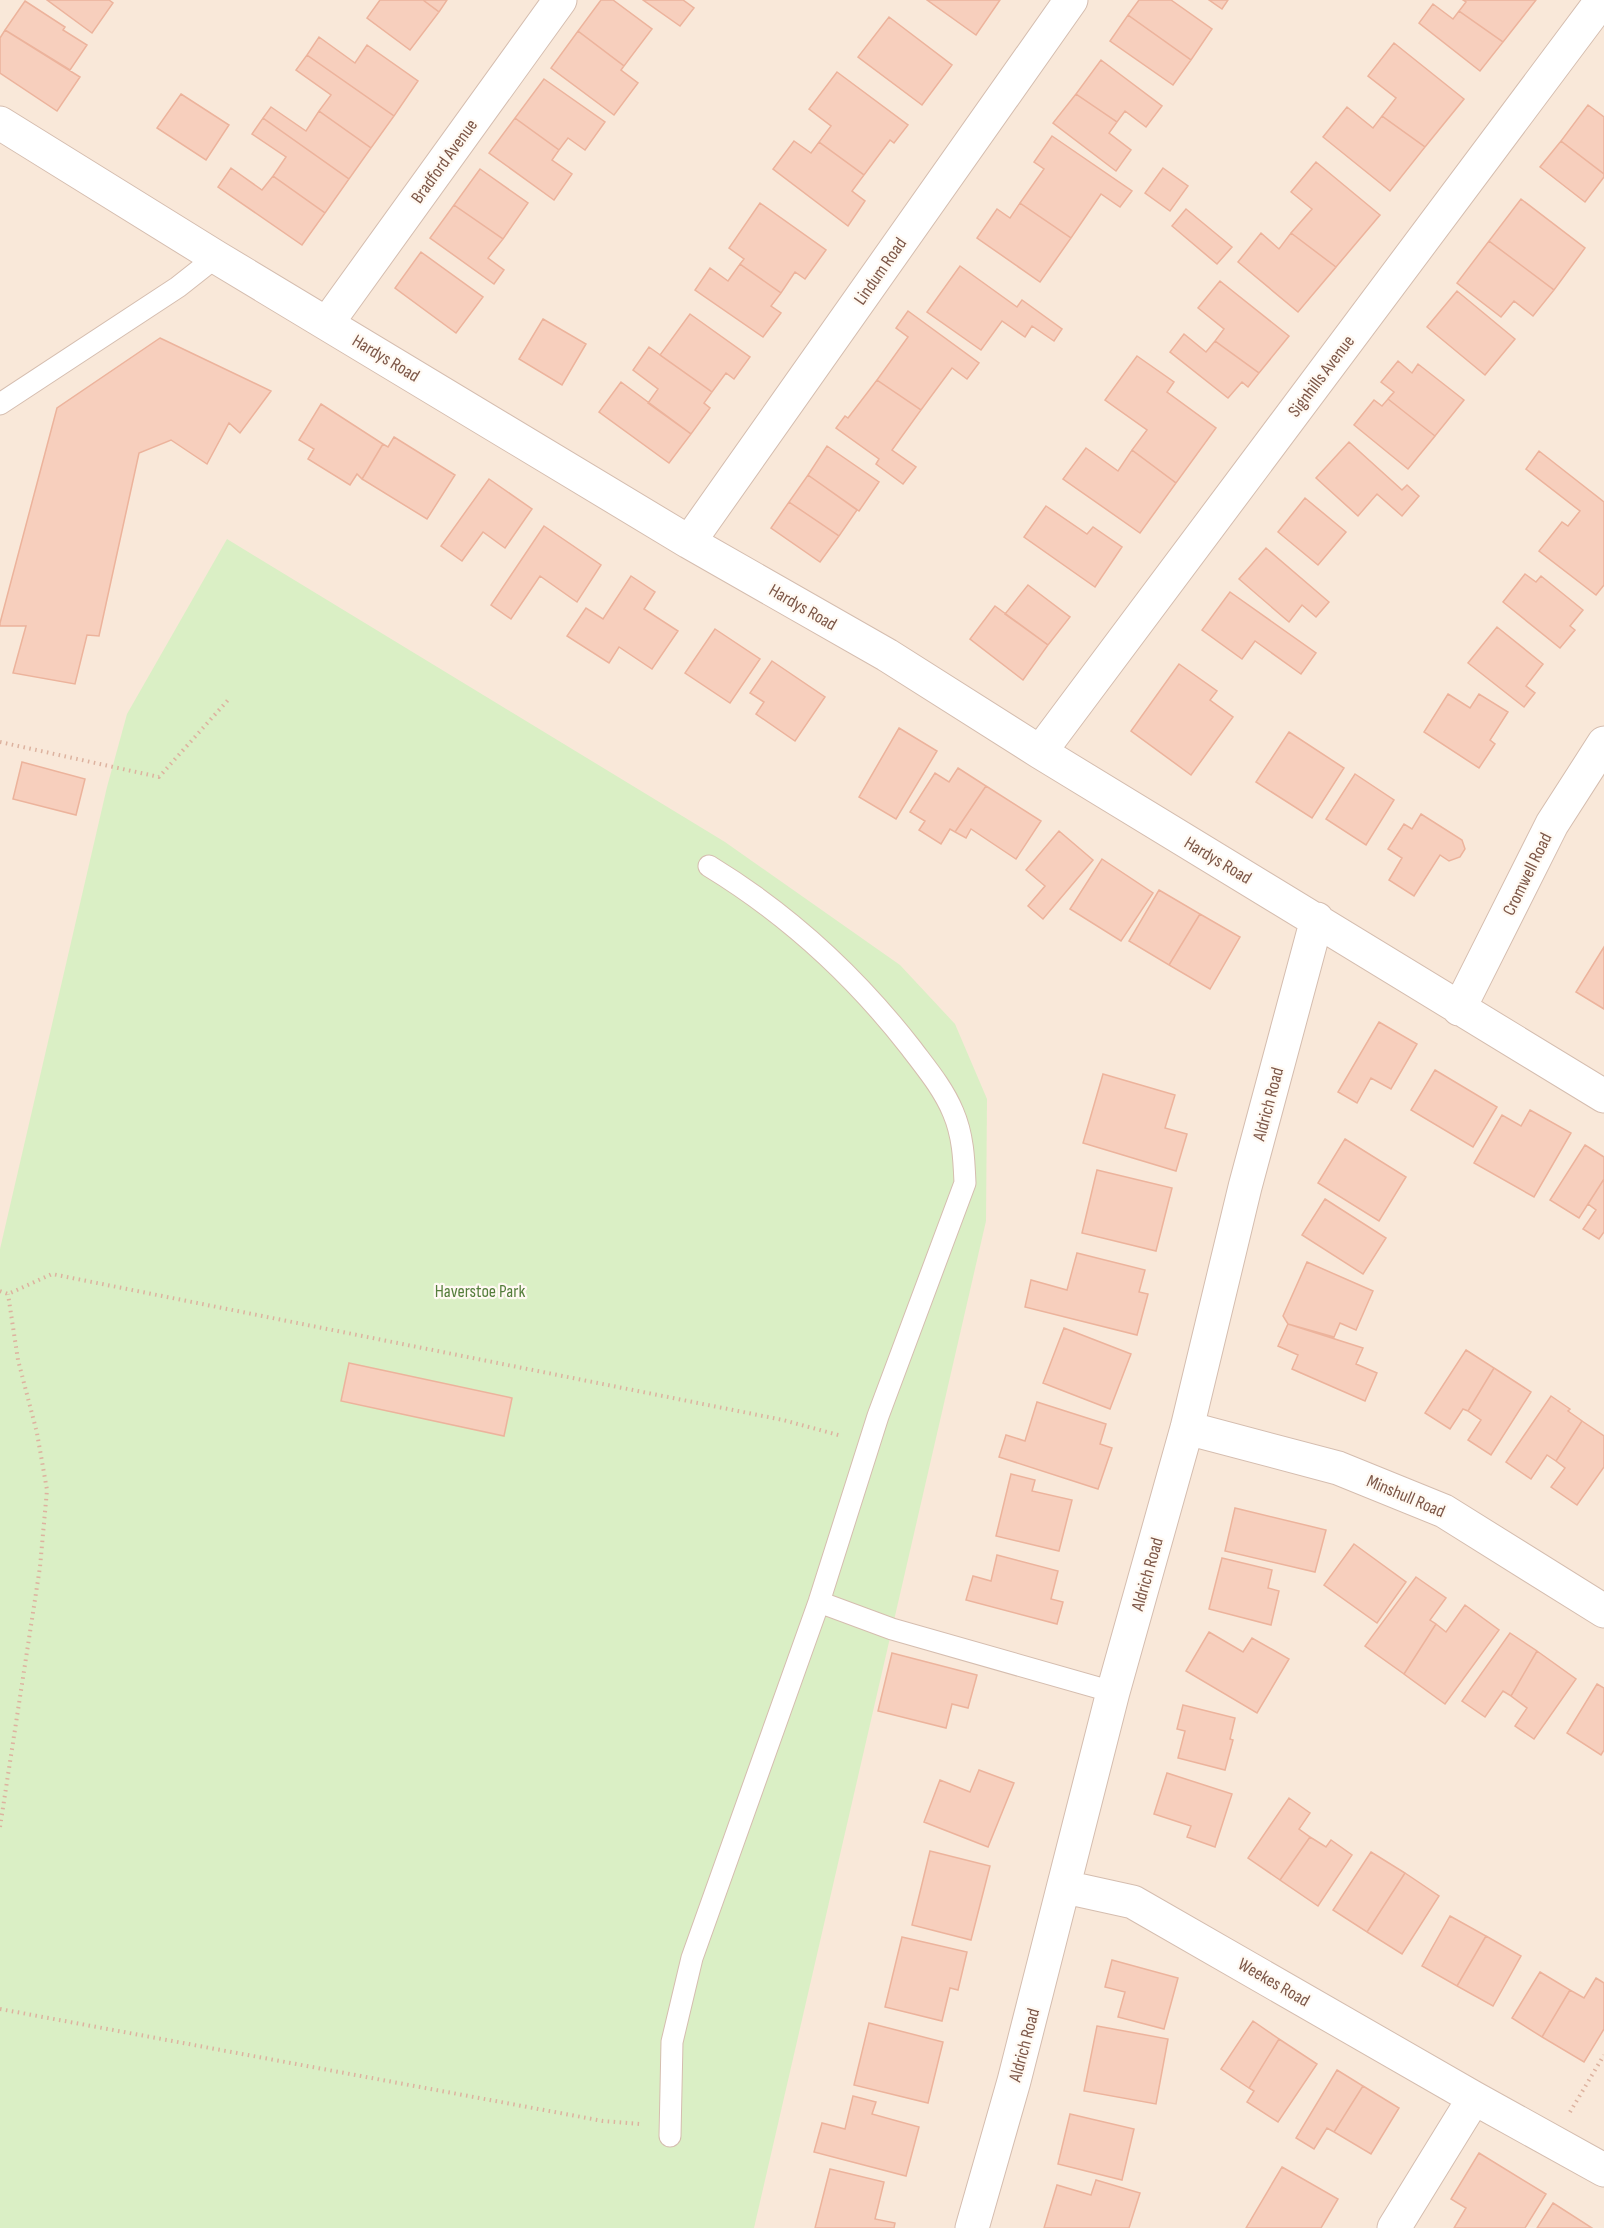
<svg xmlns="http://www.w3.org/2000/svg" width="1604" height="2228" font-family="'Sofia Sans Condensed',sans-serif">
  <style>
    .residential { fill: #f9e8d9 }
    .green { fill: #daefc5 }
    .building { fill: #f7cfbd; stroke: #ecb39c; stroke-width: 1.5 }
    .lines { fill: none; stroke-linecap: round; stroke-linejoin: round }
    .service-casing { stroke: #d5bdaf; stroke-width: 23 }
    .minor-casing { stroke: #d5bdaf; stroke-width: 35 }
    .path { stroke: #ddb29f; stroke-width: 4; stroke-dasharray: 1.5 4.5; stroke-linecap: butt }
    .service { stroke: #fff; stroke-width: 21 }
    .minor { stroke: #fff; stroke-width: 33 }
    .labels { text-anchor: middle; stroke-width: 4.5; stroke-linejoin: round; paint-order: stroke }
    .street-label { font-size: 18px; fill: #7d5748; stroke: #fff9f2 }
    .park-label { font-size: 18px; fill: #557e3c; stroke: #fff9f2 }
  </style>
  <rect width="100%" height="100%" fill="#fef4e9"/>
  <path class="residential" d="M0,0H1604V2228H0Z"/>
  <path class="green" d="M227,539L725,842L900,965L955,1024L987,1099L986,1221L754,2228H0V1249L107,787L127,714Z"/>
  <path class="building" d="M47,0H109L113,3L92,33Z
    M380,0H423L439,12L410,50L367,18Z
    M423,0H447L439,12Z
    M601,0H613L652,29L624,66L578,31Z
    M643,0H683L694,8L680,26Z
    M927,0H1000L976,35Z
    M1139,0H1171L1212,29L1191,60L1128,15Z
    M1209,0H1228L1222,9Z
    M1463,0H1536L1503,42L1459,11L1466,2Z
    M25,1L65,27L63,30L87,45L70,70L5,30Z
    M1433,4L1453,19L1459,11L1503,42L1480,71L1419,23Z
    M1128,15L1191,60L1173,85L1110,41Z
    M889,17L952,65L922,105L858,57Z
    M5,30L80,77L57,111L0,73V38Z
    M578,31L624,66L621,70L638,83L614,115L551,68Z
    M319,37L355,63L367,45L418,81L394,116L307,55Z
    M1394,43L1464,99L1425,147L1382,116L1396,98L1368,76Z
    M307,55L394,116L371,148L319,111L331,95L296,70Z
    M1101,60L1162,106L1146,127L1125,111L1117,122L1076,94Z
    M837,72L908,125L894,143L890,140L864,175L819,142L831,126L809,109Z
    M544,79L605,122L585,150L568,138L559,150L515,118Z
    M181,94L229,125L206,160L157,128Z
    M1076,94L1117,122L1109,133L1131,150L1116,171L1053,123Z
    M1588,105L1604,117V174L1561,141Z
    M271,107L306,131L319,111L371,148L349,179L263,118Z
    M1347,107L1373,128L1382,116L1425,147L1390,191L1323,137Z
    M263,118L349,179L325,213L273,176L286,157L252,134Z
    M515,118L559,150L552,160L572,174L554,200L489,153Z
    M1052,136L1132,191L1120,207L1101,194L1071,238L1020,203L1044,169L1034,162Z
    M794,141L811,153L819,142L864,175L852,191L865,201L848,226L773,169Z
    M1561,141L1604,174V177L1585,202L1540,167Z
    M1316,162L1380,215L1336,267L1291,233L1312,209L1291,192Z
    M231,168L262,190L273,176L325,213L302,245L218,187Z
    M1163,168L1188,186L1170,211L1145,193Z
    M480,169L528,203L503,239L454,205Z
    M1521,199L1585,248L1554,290L1489,241Z
    M760,203L826,250L805,279L795,272L781,293L740,264L744,259L729,248Z
    M1020,203L1071,238L1040,282L977,238L997,209L1010,218Z
    M454,205L503,239L488,258L504,270L494,284L430,238Z
    M1186,209L1232,247L1217,264L1172,226Z
    M1261,233L1279,249L1291,233L1336,267L1298,312L1238,262Z
    M1489,241L1554,290L1533,316L1514,301L1501,317L1457,283Z
    M421,252L483,297L456,333L395,288Z
    M740,264L781,293L771,306L781,313L763,337L695,290L710,268L728,281Z
    M960,266L1017,307L1022,300L1062,329L1054,341L1032,326L1025,337L1002,321L981,350L927,312Z
    M1220,281L1289,336L1259,373L1215,341L1224,329L1198,308Z
    M1457,291L1515,339L1485,375L1427,327Z
    M908,311L979,363L967,379L952,368L921,410L877,380L908,337L896,328Z
    M690,314L750,357L734,379L726,373L712,392L660,355Z
    M543,319L586,344L562,385L519,359Z
    M1184,334L1206,352L1215,341L1259,373L1248,387L1242,382L1228,398L1170,352Z
    M160,338L271,391L240,433L229,423L207,464L171,440L139,453L99,636L87,635L75,684L13,673L26,626H0V623L57,408Z
    M649,347L712,392L704,403L710,408L691,434L648,403L658,389L633,370Z
    M1137,356L1174,382L1167,392L1216,428L1176,483L1132,450L1147,430L1105,400Z
    M1398,361L1412,373L1418,364L1464,400L1435,436L1388,399L1394,392L1381,382Z
    M877,380L921,410L892,450L916,467L903,484L876,464L879,459L836,428L845,416L848,418Z
    M621,382L691,434L669,463L599,412Z
    M1388,399L1435,436L1408,469L1354,425L1374,400L1382,406Z
    M321,404L383,444L362,479L357,474L350,485L308,459L314,449L299,440Z
    M394,437L455,475L427,519L362,479L383,444L388,447Z
    M1349,442L1402,490L1407,485L1419,496L1402,516L1377,494L1358,516L1316,478Z
    M827,446L879,482L859,511L808,475Z
    M1086,448L1118,471L1132,450L1176,483L1140,533L1063,479Z
    M1539,451L1604,502V585L1596,595L1539,551L1562,522L1568,526L1580,511L1526,469Z
    M808,475L857,510L839,536L789,502Z
    M489,479L532,509L505,548L483,532L462,561L441,546Z
    M1305,498L1346,532L1318,565L1278,532Z
    M789,502L839,536L820,562L771,528Z
    M1046,506L1087,534L1093,527L1122,547L1095,587L1024,537Z
    M544,526L601,565L577,602L540,576L511,619L491,605Z
    M1266,548L1329,602L1316,617L1302,605L1289,622L1239,579Z
    M1525,574L1536,582L1541,576L1583,610L1570,626L1575,630L1560,648L1503,602Z
    M631,576L655,592L644,609L678,631L652,669L619,647L609,663L567,636L586,608L603,619Z
    M1028,585L1070,617L1048,645L1005,614Z
    M1230,592L1316,653L1301,674L1255,641L1242,659L1202,630Z
    M995,606L1048,645L1023,680L970,639Z
    M1497,627L1543,664L1526,686L1535,693L1524,707L1468,663Z
    M715,629L760,659L730,703L685,673Z
    M772,661L825,697L795,741L756,714L764,702L750,693Z
    M1179,664L1217,691L1210,700L1233,717L1191,775L1131,731Z
    M1448,694L1470,708L1479,694L1508,712L1490,740L1495,744L1479,768L1424,732Z
    M899,728L937,751L896,819L859,797Z
    M1289,732L1344,768L1312,818L1256,782Z
    M22,762L85,779L76,815L13,799Z
    M958,768L986,786L955,832L950,829L941,844L919,830L925,821L910,812L935,773L949,782Z
    M1355,774L1394,800L1366,845L1326,819Z
    M986,786L1041,821L1016,859L971,829L966,838L955,832Z
    M1421,814L1462,840L1465,849L1460,857L1449,861L1440,855L1414,896L1389,880L1402,858L1388,849L1404,824L1412,829Z
    M1059,831L1093,860L1043,919L1028,906L1045,886L1026,870Z
    M1102,859L1153,893L1121,941L1070,909Z
    M1159,890L1200,914L1169,965L1129,941Z
    M1200,914L1240,937L1210,989L1169,965Z
    M1604,947V1009L1576,992Z
    M1379,1022L1417,1044L1391,1089L1371,1078L1357,1103L1338,1092Z
    M1435,1070L1497,1107L1473,1147L1411,1110Z
    M1103,1074L1175,1095L1165,1128L1187,1134L1176,1171L1083,1143Z
    M1530,1110L1571,1133L1534,1197L1474,1163L1502,1115L1521,1126Z
    M1345,1139L1406,1177L1379,1221L1318,1183Z
    M1585,1145L1604,1157V1179L1579,1218L1550,1200Z
    M1097,1170L1172,1188L1156,1251L1082,1233Z
    M1604,1179V1232L1599,1239L1583,1229L1596,1210L1588,1204Z
    M1325,1199L1386,1238L1363,1274L1302,1235Z
    M1077,1253L1145,1270L1139,1292L1148,1294L1137,1335L1025,1307L1031,1280L1067,1290Z
    M1307,1262L1373,1291L1356,1330L1340,1323L1334,1337L1288,1324L1283,1316Z
    M1288,1324L1363,1348L1356,1364L1377,1373L1365,1401L1292,1369L1298,1355L1278,1346Z
    M1064,1328L1131,1354L1110,1409L1043,1383Z
    M1466,1350L1494,1368L1468,1411L1463,1409L1450,1429L1425,1413Z
    M349,1363L512,1398L504,1436L341,1401Z
    M1494,1368L1531,1392L1491,1455L1468,1440L1481,1420L1468,1411Z
    M1551,1396L1570,1409L1568,1411L1582,1421L1556,1461L1547,1455L1531,1479L1506,1462Z
    M1037,1402L1106,1424L1100,1444L1112,1448L1098,1489L999,1457L1006,1435L1025,1441Z
    M1582,1421L1604,1436V1467L1577,1505L1551,1487L1565,1468L1556,1461Z
    M1011,1474L1035,1480L1032,1491L1072,1500L1059,1551L996,1536Z
    M1235,1508L1326,1530L1315,1572L1225,1551Z
    M1354,1544L1406,1582L1377,1623L1324,1585Z
    M997,1555L1058,1571L1051,1599L1063,1602L1057,1624L966,1600L973,1576L991,1581Z
    M1222,1558L1272,1570L1268,1588L1279,1591L1271,1625L1209,1609Z
    M1416,1577L1446,1598L1430,1620L1436,1624L1404,1674L1365,1646Z
    M1465,1605L1499,1630L1445,1704L1404,1674L1436,1624L1446,1632Z
    M1209,1632L1243,1652L1252,1638L1289,1659L1257,1713L1186,1671Z
    M1510,1633L1537,1651L1511,1696L1503,1691L1485,1717L1462,1701Z
    M1537,1651L1576,1679L1534,1739L1515,1726L1527,1708L1511,1696Z
    M892,1653L977,1675L968,1708L952,1704L946,1728L878,1711Z
    M1597,1684L1604,1688V1750L1601,1755L1567,1733Z
    M1183,1705L1235,1718L1230,1739L1233,1740L1225,1770L1178,1758L1185,1731L1177,1729Z
    M979,1770L1014,1783L988,1847L924,1822L940,1780L970,1792Z
    M1167,1773L1232,1794L1215,1847L1187,1837L1191,1826L1154,1814Z
    M1289,1798L1310,1813L1299,1829L1310,1837L1280,1880L1248,1858Z
    M1310,1837L1326,1847L1331,1840L1352,1855L1318,1906L1280,1880Z
    M930,1851L990,1866L971,1940L912,1925Z
    M1371,1852L1405,1873L1367,1932L1333,1910Z
    M1405,1873L1439,1896L1402,1954L1367,1932Z
    M1450,1916L1486,1936L1457,1986L1422,1966Z
    M1486,1936L1521,1956L1493,2006L1457,1986Z
    M902,1937L967,1952L958,1990L950,1988L942,2021L885,2007Z
    M1112,1960L1178,1978L1164,2029L1118,2017L1125,1992L1105,1987Z
    M1540,1972L1570,1990L1542,2037L1512,2018Z
    M1596,1978L1604,1983V2029L1584,2062L1542,2037L1570,1990L1584,1998Z
    M1253,2021L1279,2039L1249,2088L1221,2069Z
    M869,2023L943,2042L928,2103L854,2085Z
    M1097,2026L1168,2039L1156,2104L1084,2091Z
    M1279,2039L1317,2064L1278,2122L1247,2102L1254,2091L1249,2088Z
    M1337,2070L1363,2086L1334,2132L1327,2128L1314,2149L1296,2138Z
    M1363,2086L1399,2108L1371,2154L1334,2132Z
    M853,2096L876,2102L872,2114L919,2127L906,2176L814,2152L822,2123L845,2129Z
    M1070,2114L1134,2129L1122,2180L1058,2164Z
    M1479,2153L1546,2194L1525,2228H1454L1466,2208L1451,2199Z
    M1282,2167L1338,2199L1321,2228H1246Z
    M830,2169L884,2182L875,2219L895,2223L894,2228H815Z
    M1096,2180L1140,2193L1129,2228H1044L1057,2185L1091,2195Z
    M1553,2203L1592,2228H1537Z"/>
  <g class="lines">
    <g class="service-casing">
      <path id="service" d="M0,404L178,287L216,257
        M819,1602L892,1629L1113,1692
        M670,2136L672,2042L692,1958L819,1602L878,1416L965,1183C964,1159 963,1135 953,1112C943,1088 926,1068 911,1048C855,976 786,913 709,866"/>
    </g>
    <g class="minor-casing">
      <path id="minor" d="M0,123L216,257L689,542L887,655L1040,752L1604,1096
        M328,322L560,0
        M689,542L1071,0
        M1040,752L1602,0
        M1459,1009L1552,824L1604,743
        M1187,1428L1338,1468L1444,1511L1604,1611
        M1065,1887L1133,1902L1474,2098L1604,2170
        M972,2228L1014,2081L1113,1692L1187,1428L1245,1187L1317,919
        M1394,2228L1474,2098"/>
    </g>
    <path class="path" d="M0,742L159,777L228,700
      M0,1291L8,1294L52,1274L783,1420L842,1436
      M0,1827L40,1567L47,1490L37,1433L18,1360L8,1294
      M0,2009L603,2121L640,2124
      M1570,2112L1604,2055"/>
    <use href="#service" class="service"/>
    <use href="#minor" class="minor"/>
  </g>
  <g class="labels">
    <g class="street-label">
      <text transform="translate(444 161) rotate(-54)" y="6">Bradford Avenue</text>
      <text transform="translate(880 271) rotate(-55)" y="6">Lindum Road</text>
      <text transform="translate(386 358) rotate(31)" y="6">Hardys Road</text>
      <text transform="translate(1321 376) rotate(-53)" y="6">Signhills Avenue</text>
      <text transform="translate(803 607) rotate(30)" y="6">Hardys Road</text>
      <text transform="translate(1218 860) rotate(31)" y="6">Hardys Road</text>
      <text transform="translate(1527 874) rotate(-64)" y="6">Cromwell Road</text>
      <text transform="translate(1268 1104) rotate(-75)" y="6">Aldrich Road</text>
      <text transform="translate(1406 1496) rotate(23)" y="6">Minshull Road</text>
      <text transform="translate(1147 1574) rotate(-74)" y="6">Aldrich Road</text>
      <text transform="translate(1274 1982) rotate(30)" y="6">Weekes Road</text>
      <text transform="translate(1024 2045) rotate(-75)" y="6">Aldrich Road</text>
    </g>
    <g class="park-label">
      <text x="480" y="1297">Haverstoe Park</text>
    </g>
  </g>
</svg>
